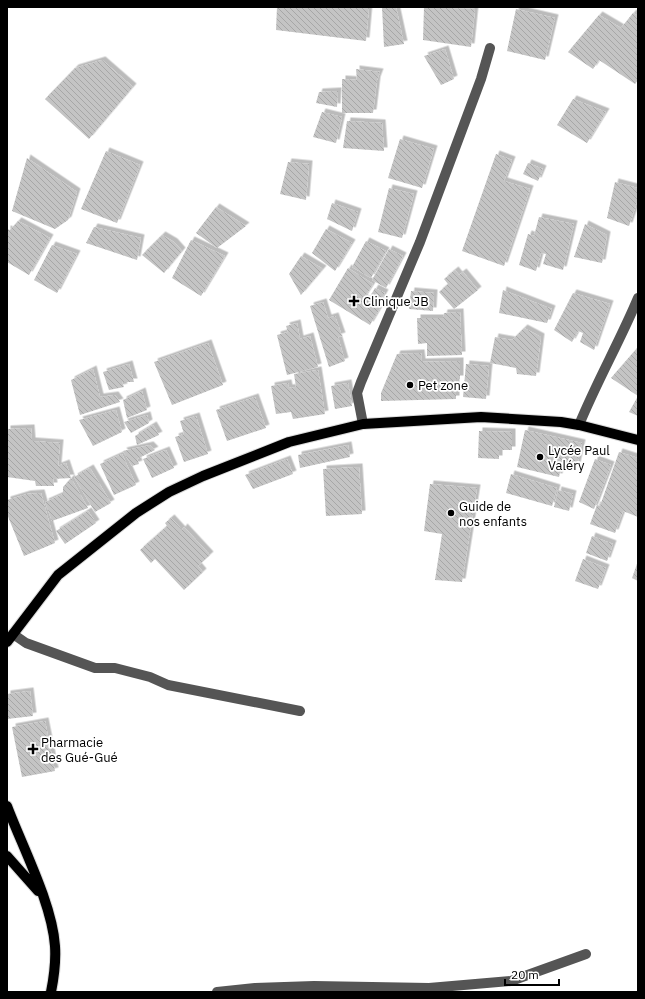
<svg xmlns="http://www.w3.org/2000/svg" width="645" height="999" font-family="'IBM Plex Sans',sans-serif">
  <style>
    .building { fill: url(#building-back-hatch); filter: url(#shadow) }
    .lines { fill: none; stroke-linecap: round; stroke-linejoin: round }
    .major-casing { stroke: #dbdbdb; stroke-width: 12 }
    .minor { stroke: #555; stroke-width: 10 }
    .major { stroke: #000; stroke-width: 10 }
    .poi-dot { fill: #000; stroke: #fff; stroke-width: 1.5 }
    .labels { text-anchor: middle; stroke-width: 3.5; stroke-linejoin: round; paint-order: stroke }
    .poi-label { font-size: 13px; fill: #000; stroke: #fff; text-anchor: start }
  </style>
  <defs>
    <pattern id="building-back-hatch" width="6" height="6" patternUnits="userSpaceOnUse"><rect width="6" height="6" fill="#c4c4c4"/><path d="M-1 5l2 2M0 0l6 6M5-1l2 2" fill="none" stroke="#a7a7a7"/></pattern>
    <filter id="shadow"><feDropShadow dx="3.5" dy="-3.5" stdDeviation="0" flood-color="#0004"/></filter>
  </defs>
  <rect width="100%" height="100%" fill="#fff"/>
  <path class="building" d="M277,7H369L366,41L276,30Z
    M382,7H396L404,44L384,47Z
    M424,7L475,9L471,47L423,40Z
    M516,9L555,18L545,60L507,51Z
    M633,13L638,16V80L635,84L599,60L593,69L568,52L599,15L621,28Z
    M445,49L454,79L441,85L424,56Z
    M102,60L133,87L89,139L45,99L75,68Z
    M356,69L380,72L377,80L373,113H342V79L357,80Z
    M338,91L337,107L316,103L319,92Z
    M573,99L606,112L587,143L557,125Z
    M322,112L342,117L336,143L313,137Z
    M347,121L382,123L384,151L343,148Z
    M400,139L434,149L422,188L388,178Z
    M106,151L140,165L117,223L81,209Z
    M496,154L512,160L504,181L530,189L504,266L462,251Z
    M27,158L77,192L68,220L55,229L12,211Z
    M288,162L309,164L306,200L280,194Z
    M528,163L543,169L538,181L523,174Z
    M615,182L638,188V199L629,226L607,218Z
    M389,188L414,194L402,238L378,232Z
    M332,203L358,212L352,231L327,219Z
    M216,207L246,226L217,248L196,233Z
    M539,217L574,224L563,270L543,264L546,254L541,253L536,271L519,265L528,234L534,236Z
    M18,221L50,238L29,275L7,262V229L10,230Z
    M585,224L607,235L602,263L574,257Z
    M94,227L141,238L137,260L86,243Z
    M326,229L352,243L335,271L312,253Z
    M162,235L174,242L182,251L164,273L142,255Z
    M191,240L225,256L201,296L172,278Z
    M366,241L386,251L371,278L352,267Z
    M52,245L77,254L57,293L34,280Z
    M389,249L403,256L386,288L372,280Z
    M301,256L323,269L301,295L289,274Z
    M348,268L373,284L364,298L380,308L370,325L329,300Z
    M455,270L459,275L463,272L478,290L454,309L439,292L448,284L444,279Z
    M375,288L385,293L379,304L369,298Z
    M503,290L552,309L547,323L499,313Z
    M411,291L434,293L433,311L409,309Z
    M573,293L610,304L594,350L580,342L583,333L578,331L572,342L554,330Z
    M323,302L328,318L335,316L342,336L338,337L345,361L329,367L310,306Z
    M460,312L462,355L427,356V343L418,344L417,318H443L444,313Z
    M297,323L300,339L310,336L318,367L287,375L277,335L288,332L286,326Z
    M524,328L541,337L536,376L517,374L516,368L490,363L495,337L512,340Z
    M208,343L223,385L172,405L154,362Z
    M638,347V416L629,412L638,396L611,378Z
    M421,353L422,362L460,361V379H456V399L381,401V393L397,354Z
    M129,364L134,382H122L124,387L109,390L103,372Z
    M466,364L489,366L486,399L463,397Z
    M93,369L100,397L115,395L120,402L80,415L71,380Z
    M318,370L325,414L293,419L291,412L276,414L271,386L288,383L289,388L296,387L294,374Z
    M348,383L352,406L335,409L331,386Z
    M142,391L147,410L127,418L123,400Z
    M255,397L266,428L227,441L216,410Z
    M116,410L122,432L93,446L79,420Z
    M147,415L149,423L131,433L124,422Z
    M196,416L208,454L184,462L175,437L184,434L180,421Z
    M153,425L159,435L137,445L135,436Z
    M31,428L32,441L60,443L58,466L66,463L71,478L53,479L54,486H36L35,481L7,477V429Z
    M525,430L582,443L577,466L562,463L559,477L517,467Z
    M479,431L512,432V450H499V459L478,458Z
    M150,445L155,450L137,459L139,464L132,466L123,451Z
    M348,445L350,457L300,468L298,455Z
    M166,450L174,468L152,478L143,459Z
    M619,452L638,458V469L635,478L638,471V517L623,511L615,533L590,524L597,505L600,506Z
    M122,454L136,485L114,495L100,464Z
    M287,459L293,474L253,489L245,475Z
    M595,459L611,465L594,509L579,502Z
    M359,467L362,514L326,516L323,469Z
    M90,468L111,503L95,512L74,477Z
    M511,474L557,488L552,506L506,493Z
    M71,478L88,508L52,521L45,502L63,494V487Z
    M430,484L477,488L462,582L435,580L442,534L424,531Z
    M558,490L573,494L569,511L554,507Z
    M41,493L55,543L24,556L7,514V500L27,494Z
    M88,511L96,523L65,544L56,531Z
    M171,518L182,530L184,527L210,555L198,566L203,572L184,590L155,559L151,563L140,550L167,526L165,523Z
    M592,536L613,544L607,561L586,553Z
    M583,559L606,568L598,589L575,581Z
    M638,561V581L632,578Z
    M30,691L33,716L7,719V694Z
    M45,721L55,771L22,777L12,727Z"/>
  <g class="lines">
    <g class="major-casing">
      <path id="major" d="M7,642L58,575L136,513L169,492L203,476L289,442L363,424L481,417L561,422L579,425L638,440
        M7,806C22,846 52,903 55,946C56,961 54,977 51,992
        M7,856L38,891"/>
    </g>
    <path class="minor" d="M363,424L357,393L361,382L420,242L481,79L490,48
      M579,425C597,381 620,341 638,298
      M13,634L26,643L95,668H115L150,677L168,685L300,711
      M217,992L255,988L314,986L429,988L511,981L586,954"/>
    <use href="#major" class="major"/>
  </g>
  <g class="poi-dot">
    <path d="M352 295h4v4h4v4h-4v4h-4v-4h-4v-4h4z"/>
    <circle cx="410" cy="385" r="4"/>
    <circle cx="540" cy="457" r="4"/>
    <circle cx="451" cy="513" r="4"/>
    <path d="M31 743h4v4h4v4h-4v4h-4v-4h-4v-4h4z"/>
  </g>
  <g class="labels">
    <g class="poi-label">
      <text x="363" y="306">Clinique JB</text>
      <text x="418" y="390">Pet zone</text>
      <text x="548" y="455">Lycée Paul<tspan x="548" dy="15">Valéry</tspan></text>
      <text x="459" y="511">Guide de<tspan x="459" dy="15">nos enfants</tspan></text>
      <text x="41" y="747">Pharmacie<tspan x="41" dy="15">des Gué-Gué</tspan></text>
    </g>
  </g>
  <rect width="645" height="999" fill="none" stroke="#000000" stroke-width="16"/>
  <path d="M505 979v6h54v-6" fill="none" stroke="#000000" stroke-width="2"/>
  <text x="511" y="979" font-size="12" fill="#000000" stroke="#ffffff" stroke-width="3" paint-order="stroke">20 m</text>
</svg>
